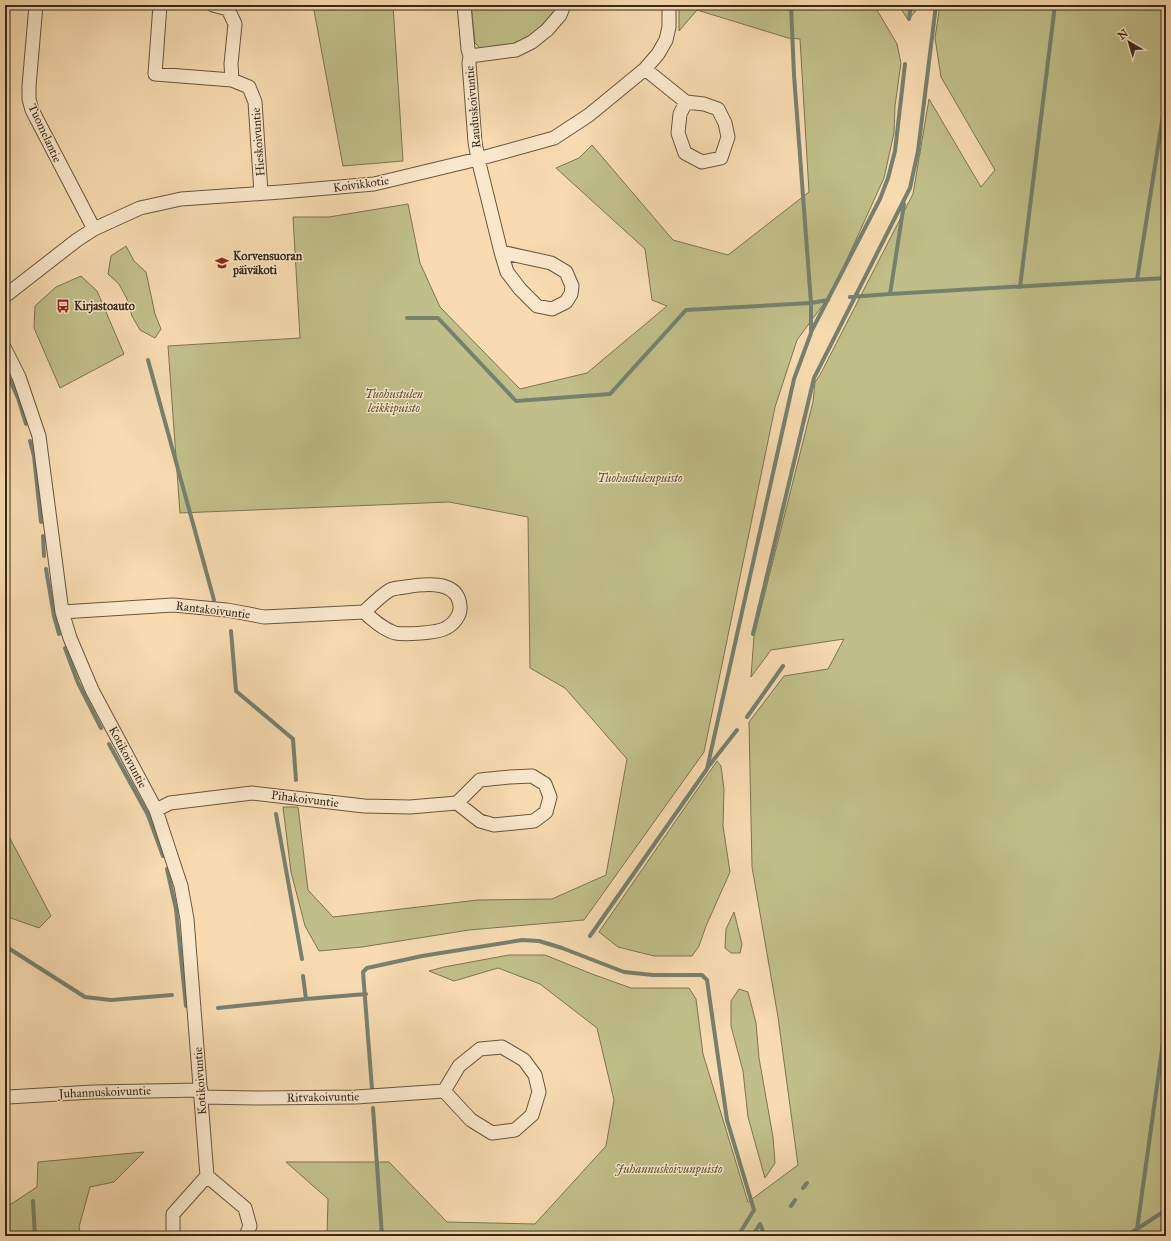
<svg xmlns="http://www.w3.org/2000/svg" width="1171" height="1241" font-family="'IM FELL Great Primer',serif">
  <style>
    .green { fill: #c1bf89; stroke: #7c7452 }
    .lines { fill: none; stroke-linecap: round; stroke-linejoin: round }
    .stream { stroke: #758170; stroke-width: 4 }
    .minor-casing { stroke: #685640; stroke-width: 15 }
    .minor { stroke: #fae8cc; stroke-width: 13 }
    .labels { text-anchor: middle; stroke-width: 3; stroke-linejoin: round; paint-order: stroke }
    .street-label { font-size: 12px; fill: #38291b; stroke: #fae8cc }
    .poi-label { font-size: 12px; font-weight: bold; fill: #38291b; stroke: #fae8cc; text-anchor: start }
    .park-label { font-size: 12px; font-style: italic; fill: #5a4e36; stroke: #fae8cc }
  </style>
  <rect width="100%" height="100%" fill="#f8dbb1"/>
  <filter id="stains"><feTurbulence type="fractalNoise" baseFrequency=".005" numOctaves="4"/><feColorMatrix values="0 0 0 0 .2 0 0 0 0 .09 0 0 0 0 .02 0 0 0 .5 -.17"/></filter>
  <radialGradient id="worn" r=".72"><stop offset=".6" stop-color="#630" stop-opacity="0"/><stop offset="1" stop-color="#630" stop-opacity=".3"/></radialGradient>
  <path class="green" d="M313,5H393L403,161L343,166Z
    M471,5H559C554,20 530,39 516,45C509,48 489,48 481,49L475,43Z
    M677,5H874L897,44L901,63L895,106L894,133L884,178L844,266L828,298L797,340L775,407L704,752L584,920L469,930L362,947L319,951L305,926L291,872L283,807H298L308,890L333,917L478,900L552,899L606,875L627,759L565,688L530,668L528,517L449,502L180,513L168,346L300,338L293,217H329L408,204L420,263L440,307L520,389L587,373L667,306L652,300L645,249L556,168L579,158L592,145L673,240L728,255L809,192L800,39L788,38L697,10L679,31V11Z
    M901,5H916L915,12L908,20L900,7Z
    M940,5H1166V1236H327L328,1199L286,1162H389L447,1222L535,1224L606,1146L614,1100L597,1028L540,984L498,968L454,981L429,971L444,967L509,955H545L592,974L631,988H689L696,999L703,1054L748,1202L798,1165L778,1017L752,867L749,722L784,676L828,669L844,639L771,650L751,677L754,636L813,402L815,382L820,375L913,194L929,99L981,187L995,170L941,77L935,38Z
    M126,246L134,261L146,272L155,314L161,329L155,338L140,330L132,316L127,299L119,284L108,274L111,256Z
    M81,276L97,291L124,354L60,388L34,328L35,306L56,287Z
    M717,761L721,766L724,789L723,826L730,872L706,926L699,946L692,956H654L618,947L599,932Z
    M5,829L51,916L39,928L5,916Z
    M734,912L742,944L740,953H731L725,948L726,929Z
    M739,989L748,992L756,1023L759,1058L773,1137L775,1163L765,1178L748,1117L743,1071L731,1026V1001Z
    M144,1152L114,1182L90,1187L79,1227L81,1236H5V1208L37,1187L38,1162Z"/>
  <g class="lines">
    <path class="stream" d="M708,5H724
      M909,19L911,5
      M1137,280L1166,96
      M1020,287L1055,5
      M890,294L904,204
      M850,297L890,294L1166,278
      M407,318H438L516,401L610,394L686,310L811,303L828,300
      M811,332L880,199L888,178L895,151L905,64
      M148,360L214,600
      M5,369L18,398L26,424
      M30,441L34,456L41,522
      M43,536L44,556
      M46,569L54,616L59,634
      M231,631L236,691L293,739L296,780
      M753,634L814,378L910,188L918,151L936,5
      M65,648L78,683L101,728
      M747,717L783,666
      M109,744L148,815L163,856
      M708,767L737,730
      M276,814L302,959
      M167,869L176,909L186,1006
      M590,936L707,769L794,379L811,333V303L794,75L791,5
      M5,946L85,997L111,1000L172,995
      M303,976L306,999
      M218,1008L306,999L366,994
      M372,1089L363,972L367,968L422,956L522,940L539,941L562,948L624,972L653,975H702L707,980L727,1120L754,1210L738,1236
      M373,1108L382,1236
      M803,1188L807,1183
      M33,1201L35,1236
      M791,1206L795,1200
      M760,1224L765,1236
      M1137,1229L1166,1210
      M752,1236L760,1224
      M1126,1236L1137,1229L1166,1021"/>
    <g class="minor-casing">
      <path id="minor" d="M36,5L29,86V99L32,110L94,229
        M160,5L155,74L232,80L249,87L255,102L261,193
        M213,5L228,9L235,24L231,64L232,80
        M464,5L468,49L470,56
        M645,69L686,102L680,114L678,133L685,153L702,162L721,158L728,137L725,123L718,109L704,104L686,102
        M501,252L551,263L566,272L572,286L571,294L566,302L552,309L537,306L520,289L507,272L501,252L478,159L475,142L469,63L470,56L516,50L532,42L547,30L560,15L564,5
        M5,296L77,240L94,229L140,208L181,199L281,192L374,184L478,159L554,138L589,115L645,69L658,54L666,40L669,27V5
        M5,349L19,377L39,436L62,612L70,638L92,690L156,810L181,886L187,919L207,1176L173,1214V1236
        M62,612L173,605L227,610L264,617L364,612C373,620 383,629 395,633C404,635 438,633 446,628C454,624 461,615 460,606C458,579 423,584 405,587C400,588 394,588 390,590C380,596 372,605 364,612
        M156,810L170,803L252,793L364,806L410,807L457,803L480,821L494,825L534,821L546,812L550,797L545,784L532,776L510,777L480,780L457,803
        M8,1097L93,1092L201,1090
        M202,1097L260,1098L356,1097L444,1091L471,1120L492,1133L515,1130L532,1115L539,1092L535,1075L524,1060L502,1047L480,1049L459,1066L444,1091
        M207,1176L245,1208L250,1226L246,1236"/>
    </g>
    <use href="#minor" class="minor"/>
  </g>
  <defs>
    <g id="school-bare" transform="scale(1.08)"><path d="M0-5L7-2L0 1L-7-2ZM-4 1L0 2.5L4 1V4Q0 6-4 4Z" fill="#8f2418" stroke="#fae8cc" stroke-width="2.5" paint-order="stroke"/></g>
    <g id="bus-bare" transform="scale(1.08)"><path d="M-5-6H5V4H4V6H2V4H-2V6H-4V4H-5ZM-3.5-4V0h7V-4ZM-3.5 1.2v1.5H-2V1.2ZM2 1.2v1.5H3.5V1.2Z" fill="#8f2418" stroke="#fae8cc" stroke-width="2.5" paint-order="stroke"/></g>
  </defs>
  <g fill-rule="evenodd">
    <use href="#school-bare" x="222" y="263"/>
    <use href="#bus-bare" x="63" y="306"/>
  </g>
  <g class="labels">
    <g class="street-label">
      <text transform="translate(473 107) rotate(-95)" y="4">Rauduskoivuntie</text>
      <text transform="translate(45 133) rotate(65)" y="4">Tuomelantie</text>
      <text transform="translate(258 142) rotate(-94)" y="4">Hieskoivuntie</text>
      <text transform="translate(361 184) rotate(-8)" y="4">Koivikkotie</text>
      <text transform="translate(213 610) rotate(7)" y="4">Rantakoivuntie</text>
      <text transform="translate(128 757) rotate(62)" y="4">Kotikoivuntie</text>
      <text transform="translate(305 799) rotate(7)" y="4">Pihakoivuntie</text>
      <text transform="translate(200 1081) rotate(-94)" y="4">Kotikoivuntie</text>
      <text transform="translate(105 1092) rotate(-2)" y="4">Juhannuskoivuntie</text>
      <text transform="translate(323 1097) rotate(-1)" y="4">Ritvakoivuntie</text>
    </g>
    <g class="poi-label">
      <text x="233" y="260">Korvensuoran<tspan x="233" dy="14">päiväkoti</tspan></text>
      <text x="74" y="310">Kirjastoauto</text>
    </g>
    <g class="park-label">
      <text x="394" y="398">Tuohustulen<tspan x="394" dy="14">leikkipuisto</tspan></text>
      <text x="640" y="482">Tuohustulenpuisto</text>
      <text x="669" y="1173">Juhannuskoivunpuisto</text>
    </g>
  </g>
  <rect width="1171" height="1241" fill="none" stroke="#f8dbb1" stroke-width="20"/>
  <rect x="6" y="6" width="1159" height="1229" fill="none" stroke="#38291b" stroke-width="2"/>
  <rect x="10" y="10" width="1151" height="1221" fill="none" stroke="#38291b"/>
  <g transform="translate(1129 42) rotate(322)" stroke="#fae8cc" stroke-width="3" paint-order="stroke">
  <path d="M0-3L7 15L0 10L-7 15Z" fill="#38291b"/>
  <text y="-6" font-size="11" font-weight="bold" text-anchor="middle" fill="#38291b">N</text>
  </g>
  <rect width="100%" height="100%" filter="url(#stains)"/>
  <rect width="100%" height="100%" fill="url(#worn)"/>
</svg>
